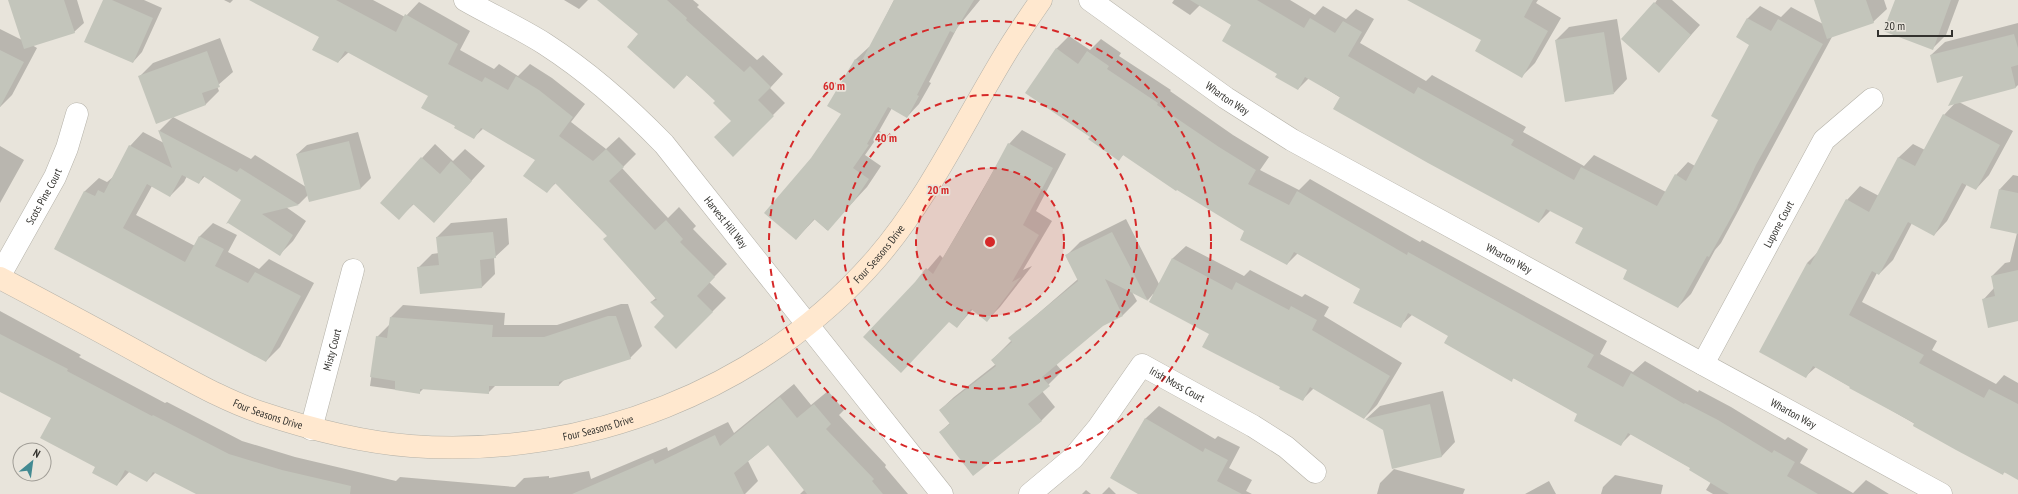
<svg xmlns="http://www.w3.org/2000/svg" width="2018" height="494" font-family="'PT Sans Narrow',sans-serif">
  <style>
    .shadow { fill: #0003 }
    .building { fill: #c3c5bb }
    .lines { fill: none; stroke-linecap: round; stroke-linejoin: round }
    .street-casing { stroke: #b5b2a9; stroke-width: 23 }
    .secondary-casing { stroke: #b5b2a9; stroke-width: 23 }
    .street { stroke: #fff; stroke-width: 22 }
    .secondary { stroke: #ffe8cf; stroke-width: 22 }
    .ring { fill: none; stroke: #d62828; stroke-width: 2; stroke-dasharray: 7 5 }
    .labels { text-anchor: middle; stroke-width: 3.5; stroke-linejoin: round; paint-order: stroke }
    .street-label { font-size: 11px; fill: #33322e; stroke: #e8e4db }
    .centre { fill: #d62828; stroke: #e8e4db; stroke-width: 2 }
    .ring-label { font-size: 12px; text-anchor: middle; font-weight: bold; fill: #d62828; stroke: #e8e4db; stroke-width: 3.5; stroke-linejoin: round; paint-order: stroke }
  </style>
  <rect width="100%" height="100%" fill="#e8e4db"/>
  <path class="shadow" d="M11,0H77L84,23L74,32L32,45L37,48L12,95L0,107V29L22,40Z
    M104,0H144L162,8L142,52L133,62Z
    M224,0H233L230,3Z
    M252,0H373L405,17L419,2L470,31L460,50L494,69L499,64L518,76L530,64L552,78L585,104L571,122L606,149L619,137L636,154L622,168L668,218L679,207L696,226L693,229L727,264L709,282L726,298L676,348L666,316L651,302L656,298L608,236L556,183L546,192L536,160L484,128L473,138L430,96L349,52L338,62L321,36Z
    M564,0H588L579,9Z
    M599,0H693L699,5L697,7L757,60L763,55L783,74L770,88L785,103L733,155L732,121L717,101Z
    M894,0H980L957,28L929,82L931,83L919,104L907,117L892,108L879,131L881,132L865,155L881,166L867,187L827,230L815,219L796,239L812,159L843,114L829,106L856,59L869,47L870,48Z
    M1174,0H1290L1315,15L1323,6L1346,19L1356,9L1374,19L1360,43L1426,81L1432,75L1526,127L1523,132L1584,166L1594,155L1666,192L1676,175L1688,162L1695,166L1719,120L1751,44L1737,37L1748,18L1760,6L1781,17L1791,7L1823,24L1815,0H1884L1887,9L1873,22L1833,35L1721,243L1715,250L1691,294L1678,307L1629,270L1584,228L1551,210L1539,222L1309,78L1298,89L1278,74L1233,25L1200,5L1190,15L1172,3Z
    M1409,0H1538L1536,3L1561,18L1535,63L1522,76L1482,39Z
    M1657,0H1672L1700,25L1659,71L1655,3Z
    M1896,0H1959L1946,35L1932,49Z
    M1617,19L1627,79L1614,93L1556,40L1569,27Z
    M2018,23V85L2016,87L1959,102L2013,131L1989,175L1976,189L1967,184L1947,221L1934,235L1912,223L1893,260L1879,274L1877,273L1862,302L1937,341L1932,350L1996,384L2004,375L2018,383V478L2005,472L2002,474L1816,367L1806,376L1807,263L1818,252L1847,200L1860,186L1879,196L1899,157L1913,144L1925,150L1944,115L1956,102L1965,75L1931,55L1945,42Z
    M1069,36L1090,50L1101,39L1121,53L1119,56L1171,90L1170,91L1233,135L1269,157L1260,170L1299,190L1310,179L1420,242L1422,240L1607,341L1600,354L1633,372L1645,361L1698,392L1699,390L1731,407L1785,440L1788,437L1808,449L1800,463L1853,493L1866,480L1889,494H1713L1706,490L1711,482L1691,468L1631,434L1620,445L1579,414L1514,378L1511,380L1449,335L1413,314L1400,326L1362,289L1298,253L1287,264L1246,231L1124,154L1119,159L1091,137L1056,49Z
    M220,38L233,72L217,86L219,91L205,105L139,77L153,63Z
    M173,117L251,159L255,155L306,187L297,154L307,145L358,132L371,178L361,188L310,201L308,195L299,204L286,207L306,221L293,241L279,255L242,199L205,176L199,183L187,176L184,182L170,196L152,186L136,215L195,246L200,236L213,223L237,235L228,252L259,269L269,259L314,283L280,347L266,361L55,248L85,191L99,178L107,182L113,177L130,146L143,132L164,143L159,131Z
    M1022,130L1066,154L1036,211L1052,221L1023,270L1032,266L1000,307L987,320L973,309L957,327L916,283L940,255L943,258L1009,144Z
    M435,144L453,161L465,149L485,166L434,222L414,204L399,218L422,158Z
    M0,146L24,160L0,203Z
    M2013,175L2018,176V320L1983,300L1994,288L1992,276L2005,263L2010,262L2017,233L1991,227L2000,189Z
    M507,218L509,244L494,258L495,274L482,287L419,267L432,254L439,253L437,237L451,223Z
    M1126,219L1159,284L1173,258L1186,246L1244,276L1250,270L1302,297L1305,294L1329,307L1324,316L1402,363L1377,405L1364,418L1314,388L1302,400L1281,387L1211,333L1153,294L1148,300L1132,292L1137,301L1123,315L1103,325L1056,364L1062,371L1042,391L1055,407L1042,420L973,475L940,432L950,423L940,410L954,397L996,364L992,360L1012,340L1010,338L1078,279L1066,256L1080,242Z
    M621,304H628L642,346L630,358L564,380L559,385H496L488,393L424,388L419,393L370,386L377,337L390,324L391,317L403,305L505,313L504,325H557Z
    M0,311L81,355L79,357L165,403L167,402L242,441L295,457L396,481L400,477L515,487L524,478L549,476V478L589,471L591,479L667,447L668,451L728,422L734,433L794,384L811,405L828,391L844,410L839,415L886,465L885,467L908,494H800L805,489L769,444L748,461L758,481L745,494H198L156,472L147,481L130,471L117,485L96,467L52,417L0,389Z
    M1443,391L1455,442L1442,456L1393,467L1384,429L1366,419L1380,406Z
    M1159,406L1215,439L1218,436L1240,447L1229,468L1252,480L1246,491L1252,494H1139L1111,477L1146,418Z
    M1394,469L1465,489L1463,494H1377L1380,483Z
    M1615,475L1663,485L1661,494H1601L1603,487Z
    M1549,481L1556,494H1525Z
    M1109,487L1116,494H1102Z
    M1086,490L1091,494H1082Z"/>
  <path class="building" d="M8,0H64L75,33L24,49Z
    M103,0H112L153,18L133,63L84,42Z
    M249,0H336L396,32L405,14L458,44L448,64L482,82L485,77L508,90L516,76L539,90L573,117L559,136L593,161L606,149L624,167L609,181L655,230L666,220L683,239L680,242L715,277L697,296L713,312L676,349L654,327L664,316L650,302L657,300L603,239L607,236L555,183L547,193L523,176L535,160L481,128L474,139L454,128L455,126L421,108L428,96L345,51L338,63L312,50L319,37Z
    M597,0H667L687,18L686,20L744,72L750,66L771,87L758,100L774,116L733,157L714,137L731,121L713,103L715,101L687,75L674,89L627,47L638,34Z
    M894,0H974L954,33L950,31L917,95L919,96L907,118L888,107L867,144L869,145L853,168L869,179L854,201L828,231L814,219L796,240L764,213L811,158L841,114L827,106L855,59L861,62Z
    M1190,0H1257L1304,28L1310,18L1335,33L1343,21L1362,32L1348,56L1414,94L1418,87L1514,140L1511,145L1574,180L1581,167L1657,206L1675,174L1686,181L1718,120L1711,116L1749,45L1736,37L1747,18L1771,31L1778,19L1823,44L1756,165L1736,209L1709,257L1707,256L1678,308L1623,279L1627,270L1575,243L1583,228L1546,209L1539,223L1428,163L1333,109L1340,97L1305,77L1298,90L1275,77L1277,74L1222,41L1231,25Z
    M1407,0H1533L1524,17L1548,31L1522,78L1475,51L1481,40Z
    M1814,0H1866L1874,23L1827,39Z
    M1895,0H1951L1933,50L1883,31Z
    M1654,2L1691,35L1659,73L1621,39Z
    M1604,32L1614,94L1565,102L1555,40Z
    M2014,34L2018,48V65L2011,67L2016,88L1948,106L1963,76L1937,83L1930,55Z
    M1056,48L1078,64L1087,51L1109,66L1107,69L1158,103L1157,105L1219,147L1256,170L1248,184L1289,205L1297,191L1407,255L1408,252L1594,355L1587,367L1623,387L1631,373L1684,404L1685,403L1718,420L1772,453L1774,450L1795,462L1787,476L1818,494H1729L1689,470L1690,468L1628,433L1621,446L1574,421L1577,414L1513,378L1512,382L1444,343L1448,336L1408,313L1401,328L1353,303L1360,289L1294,252L1287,265L1240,240L1244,231L1177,190L1176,191L1123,155L1119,161L1088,139L1090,137L1025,93Z
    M0,50L24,62L0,107Z
    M207,51L220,87L202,93L206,105L156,124L138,76Z
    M1943,114L2000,145L1976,190L1962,183L1934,236L1908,222L1879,275L1872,271L1849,315L1924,355L1919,363L1984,398L1989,389L2018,404V480L2004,472L2003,475L1956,450L1913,426L1914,423L1849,388L1850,387L1813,366L1806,378L1759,352L1807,263L1810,265L1846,199L1869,212L1898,157L1915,166Z
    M158,130L237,172L240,168L299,205L262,214L293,235L280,256L228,223L226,224L241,200L203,176L199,184L182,175L170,197L147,184L123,228L185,262L199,236L224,249L215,266L248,283L255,272L301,296L266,362L54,249L84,191L95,196L98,190L104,193L129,145L172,168Z
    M349,141L361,189L309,202L296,154Z
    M1008,143L1053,168L1023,225L1039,235L1012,282L1021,277L987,322L971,309L957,328L949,322L901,373L863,337L915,282L926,268L933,274L978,199Z
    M421,157L440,174L451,161L472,181L434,223L413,204L399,220L380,203Z
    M1999,189L2018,193V234L1990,228Z
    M493,232L496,258L480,260L482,288L420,294L417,267L439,265L436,237Z
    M1112,232L1148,301L1105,279L1123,316L1103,326L1042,377L1050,386L1028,404L1042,421L973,476L939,432L950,424L939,410L996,366L991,360L1012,342L1008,338L1078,281L1065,255Z
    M1172,258L1232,290L1236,282L1289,310L1291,306L1317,320L1312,330L1390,376L1364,419L1310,387L1303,401L1279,389L1280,387L1202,347L1209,334L1149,302Z
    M2018,270V321L1988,328L1982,299L1995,296L1991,276Z
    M608,316H616L631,359L559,382V386H489V394L420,389V394L395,390V381L370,377L376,336L387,338L390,317L493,325L492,337H544Z
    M0,334L68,369L67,371L152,416L153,415L229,454L282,470L351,486L350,494H196L153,472L147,482L125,470L117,486L92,473L95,467L40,438L51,418L0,392Z
    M780,397L797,418L814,404L831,424L826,429L874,479L872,481L883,494H807L768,445L734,473L744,494H572L653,459L655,464L715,435L720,446Z
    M1430,404L1442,457L1392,469L1383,430L1365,419Z
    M1145,418L1203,452L1205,448L1228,460L1217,481L1242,494H1138L1110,478Z"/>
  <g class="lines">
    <g class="street-casing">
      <g id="street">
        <path id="s1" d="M465,0C491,15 520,28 545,44C590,73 627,106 664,144L942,494"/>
        <path id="s2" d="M1090,0L1226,98L1292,140L1941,494"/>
        <path id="s3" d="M0,275L55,177L67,148L77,114"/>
        <path id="s4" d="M1703,364L1824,140L1872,99"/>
        <path id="s5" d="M311,429L353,270"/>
        <path id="s6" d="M1030,494L1073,458L1098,428L1142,365L1253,426L1286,447L1315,472"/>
      </g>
    </g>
    <g class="secondary-casing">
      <g id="secondary">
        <path id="s7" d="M0,278C51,305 102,332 152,360C188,379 223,400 262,413C310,429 360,442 411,446C584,459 762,390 876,259C931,195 965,119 1009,48C1019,32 1030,16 1041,0"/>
      </g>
    </g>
    <use href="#street" class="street"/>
    <use href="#secondary" class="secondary"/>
  </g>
  <circle cx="990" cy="242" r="74" fill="#d62828" fill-opacity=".12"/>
  <g class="ring">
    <circle cx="990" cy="242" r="74"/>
    <circle cx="990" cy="242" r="147"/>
    <circle cx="990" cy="242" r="221"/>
  </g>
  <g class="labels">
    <g class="street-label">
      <text dy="4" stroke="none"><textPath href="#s2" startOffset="169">Wharton Way</textPath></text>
      <text dy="4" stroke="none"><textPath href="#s3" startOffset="90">Scots Pine Court</textPath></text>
      <text dy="4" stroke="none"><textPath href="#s1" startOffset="347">Harvest Hill Way</textPath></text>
      <text dy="4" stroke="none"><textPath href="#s4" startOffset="159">Lupone Court</textPath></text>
      <text dy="4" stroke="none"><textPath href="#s7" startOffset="973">Four Seasons Drive</textPath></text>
      <text dy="4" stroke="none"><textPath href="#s2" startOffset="493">Wharton Way</textPath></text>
      <text dy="4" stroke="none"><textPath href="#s5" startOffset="82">Misty Court</textPath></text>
      <text dy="4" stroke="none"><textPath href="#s6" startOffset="212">Irish Moss Court</textPath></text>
      <text dy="4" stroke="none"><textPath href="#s2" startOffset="817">Wharton Way</textPath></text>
      <text dy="4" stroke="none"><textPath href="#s7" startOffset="301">Four Seasons Drive</textPath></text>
      <text dy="4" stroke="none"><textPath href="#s7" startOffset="637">Four Seasons Drive</textPath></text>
    </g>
  </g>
  <circle cx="990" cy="242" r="6" class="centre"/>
  <g class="ring-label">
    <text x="834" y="90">60 m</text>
    <text x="886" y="142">40 m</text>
    <text x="938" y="194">20 m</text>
  </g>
  <g transform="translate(32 462) rotate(29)"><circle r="19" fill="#e8e4db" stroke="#a09d96"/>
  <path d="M0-3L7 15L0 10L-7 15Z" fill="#438a92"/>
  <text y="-6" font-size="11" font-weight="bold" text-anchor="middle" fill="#33322e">N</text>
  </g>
  <path d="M1878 30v6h74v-6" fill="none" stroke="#33322e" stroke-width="2"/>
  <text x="1884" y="30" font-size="12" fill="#33322e" stroke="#e8e4db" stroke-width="3" paint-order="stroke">20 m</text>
</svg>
